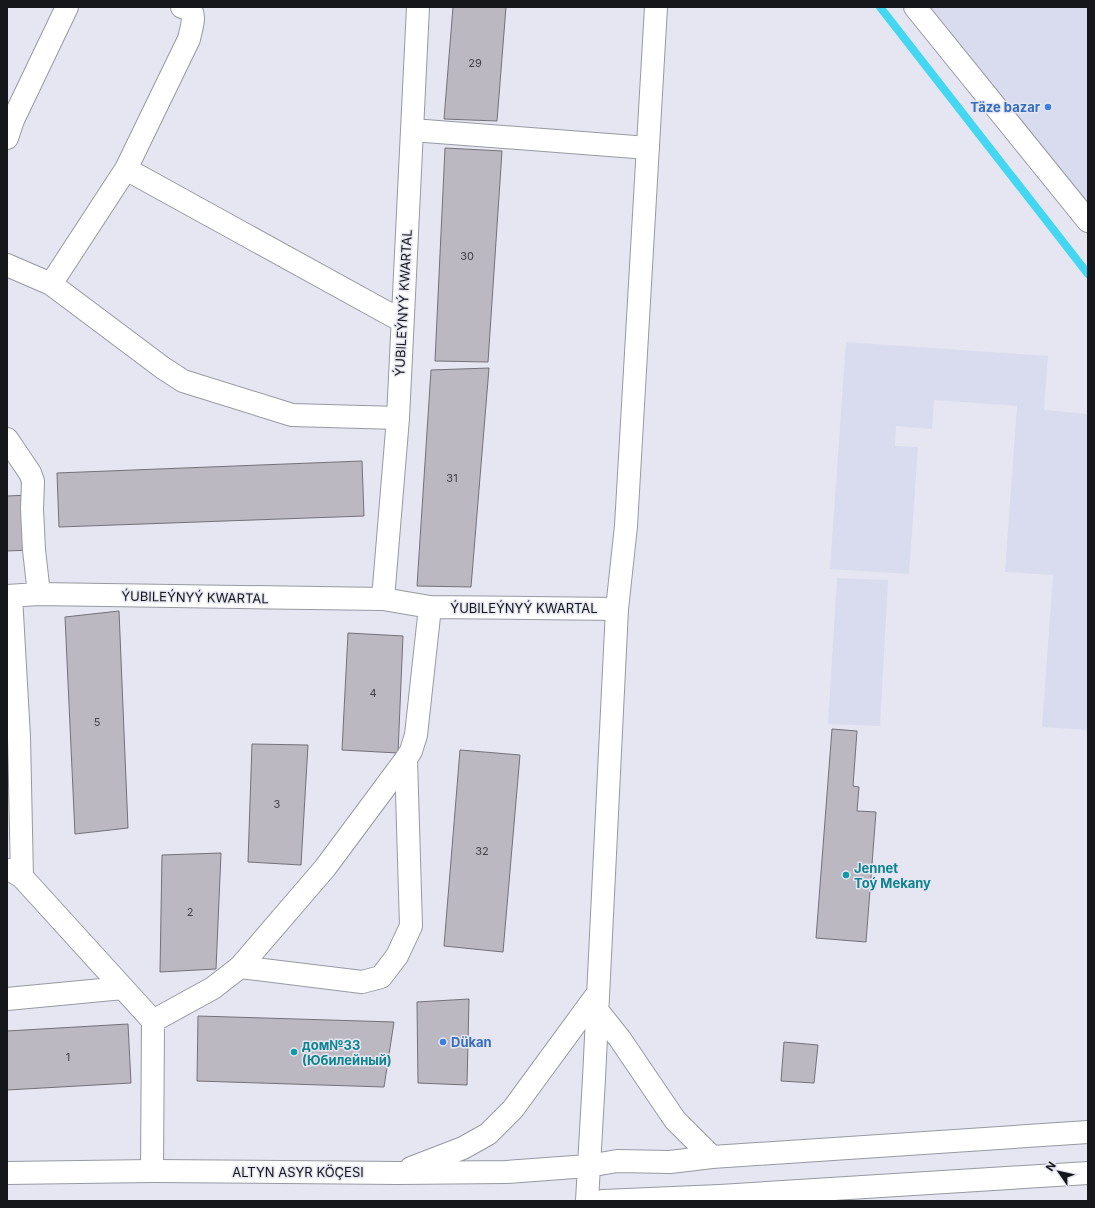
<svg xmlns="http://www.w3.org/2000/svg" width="1095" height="1208" font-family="Inter,sans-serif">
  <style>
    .built { fill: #d9dcee }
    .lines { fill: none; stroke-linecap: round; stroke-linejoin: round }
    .stream { stroke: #43d7f1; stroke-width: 8 }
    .building { fill: #bcb8c2; stroke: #747079 }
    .street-casing { stroke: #9799a2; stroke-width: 24 }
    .secondary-casing { stroke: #9799a2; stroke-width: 24 }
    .street { stroke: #fff; stroke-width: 22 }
    .secondary { stroke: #fff; stroke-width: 22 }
    .shop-dot { fill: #3f7fe0; stroke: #e5e6f1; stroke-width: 1.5 }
    .culture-dot { fill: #0f9aa8; stroke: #e5e6f1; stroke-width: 1.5 }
    .labels { text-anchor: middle; stroke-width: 3; stroke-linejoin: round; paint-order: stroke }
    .number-label { font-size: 11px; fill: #403f44 }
    .shop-label { font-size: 13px; font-weight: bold; fill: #366cbe; stroke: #e5e6f1; text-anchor: end }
    .street-label { font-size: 13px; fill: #16171a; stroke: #e5e6f1 }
    .culture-label { font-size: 13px; font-weight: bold; fill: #0d838f; stroke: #e5e6f1; text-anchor: start }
  </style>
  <rect width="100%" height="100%" fill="#e5e6f1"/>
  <path class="built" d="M929,7H1088V208Z
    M846,342L1048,356L1044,410L1088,414V730L1042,727L1053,575L1005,572L1017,406L934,400L932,429L896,426L895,446L918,447L909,574L830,569Z
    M837,578L888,580L880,726L828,724Z"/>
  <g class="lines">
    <path class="stream" d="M880,7L1088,274"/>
  </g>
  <path class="building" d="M453,7H506L497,121L444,119Z
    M445,148L502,151L488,362L435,361Z
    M489,368L471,587L417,586L431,370Z
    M362,461L364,516L59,527L57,473Z
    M30,495L31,550L7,551V496Z
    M119,611L128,828L75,834L65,617Z
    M348,633L403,636L398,753L342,750Z
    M832,729L857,731L853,786L859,787L857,811L876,812L866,942L816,938Z
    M252,744L308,745L301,865L248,862Z
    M460,750L520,755L503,952L444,946Z
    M221,853L216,969L160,972L162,855Z
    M469,999L467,1085L418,1083L417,1002Z
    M198,1016L394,1022L384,1087L197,1081Z
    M128,1024L131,1083L7,1090V1031Z
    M784,1042L818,1045L814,1083L781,1081Z"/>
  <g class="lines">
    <g class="street-casing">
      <path id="street" d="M915,7L1088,221
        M412,130L648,148
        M7,138L13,120L67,7
        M126,169L402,321
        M7,265L51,284L163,368L183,381L292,415L398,418
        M51,284L126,169L189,39C190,33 196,16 191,11C189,9 184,8 182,7
        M7,439L30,473L33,481L32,509L34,550L39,594
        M7,596L39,594L383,599L430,607L617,609
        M11,596L19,737L22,877
        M383,599L398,418L418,7
        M10,870L22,877L153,1021
        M240,967L362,982L381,977L397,956L411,926L406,759
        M7,999L123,988
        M152,1171L153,1021L213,988L240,967L325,868L406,759L411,751L416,735L430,607"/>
    </g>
    <g class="secondary-casing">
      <path id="secondary" d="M597,1010L620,1039L675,1120L712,1157
        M411,1168L463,1148L488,1134L513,1109L598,993
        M7,1173L152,1171L398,1173L506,1172L588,1166L617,1161L670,1162L712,1157L1088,1132
        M587,1201L594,1078L617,609L626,526L656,7
        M603,1201L720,1196L1088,1173"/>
    </g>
    <use href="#street" class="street"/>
    <use href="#secondary" class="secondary"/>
  </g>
  <g class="shop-dot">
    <circle cx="1048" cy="107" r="4"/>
    <circle cx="443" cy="1042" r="4"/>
  </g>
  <g class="culture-dot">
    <circle cx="846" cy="875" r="4"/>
    <circle cx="294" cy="1052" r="4"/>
  </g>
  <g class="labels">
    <g class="number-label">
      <text x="475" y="67">29</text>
      <text x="467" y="260">30</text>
      <text x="452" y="482">31</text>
      <text x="373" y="697">4</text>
      <text x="97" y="726">5</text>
      <text x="277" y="808">3</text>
      <text x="482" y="855">32</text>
      <text x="190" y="916">2</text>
      <text x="68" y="1061">1</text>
    </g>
    <g class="shop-label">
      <text x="1040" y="112">Täze bazar</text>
      <text x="451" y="1047" text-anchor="start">Dükan</text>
    </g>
    <g class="street-label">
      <text transform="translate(403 303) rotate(-87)" y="5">ÝUBILEÝNYÝ KWARTAL</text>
      <text transform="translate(195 597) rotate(1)" y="5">ÝUBILEÝNYÝ KWARTAL</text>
      <text x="524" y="613">ÝUBILEÝNYÝ KWARTAL</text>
      <text x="298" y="1177">ALTYN ASYR KÖÇESI</text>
    </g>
    <g class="culture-label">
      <text x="854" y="873">Jennet<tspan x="854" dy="15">Toý Mekany</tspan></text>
      <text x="302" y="1050">дом№33<tspan x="302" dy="15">(Юбилейный)</tspan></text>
    </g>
  </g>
  <rect width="1095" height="1208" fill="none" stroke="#16171a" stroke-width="16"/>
  <g transform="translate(1059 1172) rotate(304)" stroke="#e5e6f1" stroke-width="3" paint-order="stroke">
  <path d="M0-3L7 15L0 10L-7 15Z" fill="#16171a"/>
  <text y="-6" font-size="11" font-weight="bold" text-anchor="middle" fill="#16171a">N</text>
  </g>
</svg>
